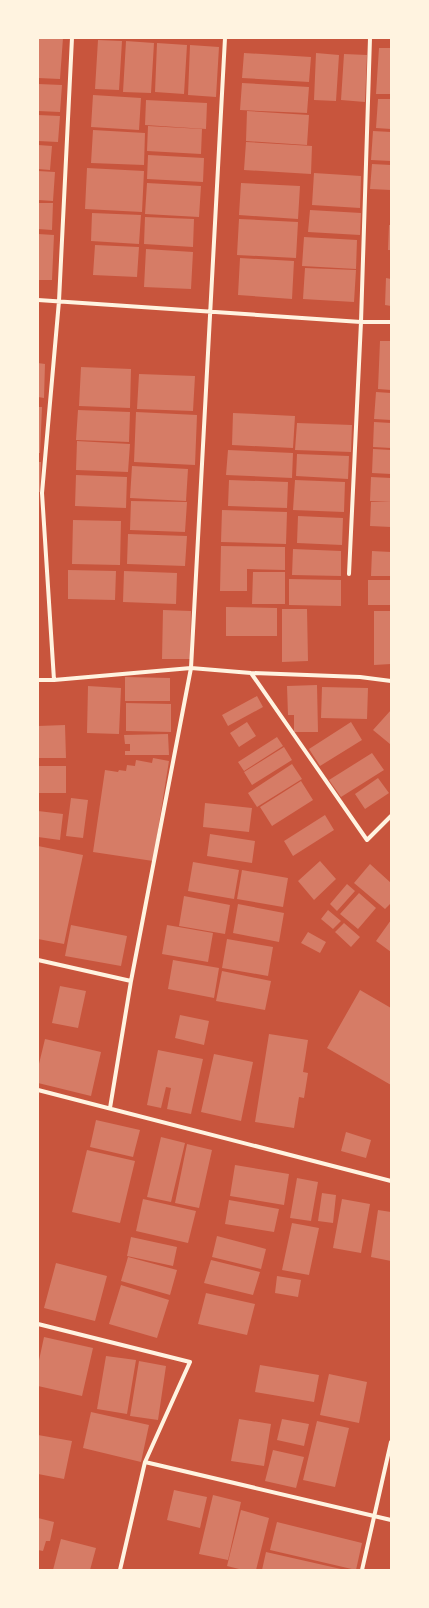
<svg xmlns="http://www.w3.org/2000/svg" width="429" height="1608" font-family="Literata,serif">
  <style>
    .building { fill: #d67c66 }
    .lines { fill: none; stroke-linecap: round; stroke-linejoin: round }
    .minor { stroke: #fff3e0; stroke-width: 4 }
  </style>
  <rect width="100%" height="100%" fill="#c8553d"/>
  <path class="building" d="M38,38H63L60,79L38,78Z
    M98,40L122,41L119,90L95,89Z
    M126,41L154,43L151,93L123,92Z
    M157,43L187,45L184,94L155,92Z
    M190,45L219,47L216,97L188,95Z
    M379,48H391V94H376Z
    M244,53L311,57L309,82L242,78Z
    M316,53L339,55L336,101L314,100Z
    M344,54L367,55L365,102L341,100Z
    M242,83L309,87L307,113L240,110Z
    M38,84L62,85L60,112L38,111Z
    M93,95L141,98L139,130L91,127Z
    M378,99H391V129L376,128Z
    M146,100L207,103L206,129L145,125Z
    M247,111L309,115L307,145L246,141Z
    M38,115L60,116L58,142L38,141Z
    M148,126L202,129L201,154L147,151Z
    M93,130L145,133L144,165L91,163Z
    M373,131L391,132V161L371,160Z
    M246,142L312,146L311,174L244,170Z
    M38,145L52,146L50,170L38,169Z
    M148,155L204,158L203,182L147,179Z
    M372,164L391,165V190L370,189Z
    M87,168L144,171L142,212L85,209Z
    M38,171L55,172L53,201L38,200Z
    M314,173L361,176L360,208L312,205Z
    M147,183L201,186L199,217L145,214Z
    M241,183L300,186L298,219L239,215Z
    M38,203H53L52,230L38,229Z
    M310,210L361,213L360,235L308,232Z
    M92,213L141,215L139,244L91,241Z
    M145,217L194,219L193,247L144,244Z
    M239,219L298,222L296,258L237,255Z
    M389,225H391V250H388Z
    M38,234L54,235L52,280H38Z
    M304,237L357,240L356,269L302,266Z
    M95,245L139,247L137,277L93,275Z
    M146,249L193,252L191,289L144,287Z
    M240,258L294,261L292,299L238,295Z
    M305,268L356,270L354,302L303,299Z
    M386,278L391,279V306L385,305Z
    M380,341H391V390L378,389Z
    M38,363L45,364L44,398L38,397Z
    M81,367L131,369L130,408L79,406Z
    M139,374L195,376L193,411L137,409Z
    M376,392L391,393V420L374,419Z
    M38,407H42L40,453H38Z
    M78,410L130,412L129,442L76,440Z
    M136,412L197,415L195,465L134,462Z
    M233,413L295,416L293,448L232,445Z
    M374,422L391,423V448L373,447Z
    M297,423L352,425L351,452L295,450Z
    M77,441L130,444L128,472L76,470Z
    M373,449L391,450V474L372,473Z
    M228,450L293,453L292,478L226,475Z
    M297,454L349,456L348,479L296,476Z
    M38,462H41L40,492H38Z
    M132,466L188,469L186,501L130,498Z
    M76,475L127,477L126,508L75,506Z
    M371,477L391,478V502L370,501Z
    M229,480L288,482L287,508L228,506Z
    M295,480L345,482L344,512L293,510Z
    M131,501L187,502L185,532L130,530Z
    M371,502H391V527L370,526Z
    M222,510L287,512L286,544L221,542Z
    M298,516L343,518L342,545L297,543Z
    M73,520L121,521L120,565L72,564Z
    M128,534L187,536L185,566L127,564Z
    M221,546L285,547V570L247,569V591H220Z
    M293,549L341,551V576L292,575Z
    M372,551L391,552V576H371Z
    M68,570L116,571L115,600L68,599Z
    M124,571L177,573L176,604L123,602Z
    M253,572H285V604H252Z
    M289,579L341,580V606L289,605Z
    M368,580H391V605H368Z
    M226,607L277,608V636H226Z
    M282,609H307L308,661L282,662Z
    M163,610L191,611L190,659H162Z
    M374,611H391V664L374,665Z
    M125,677L170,678V701H125Z
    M317,685L318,732H294V715H288L287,686Z
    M88,686L121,688L119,734L87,733Z
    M322,687L368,688L367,719L321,718Z
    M257,696L263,707L228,726L222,715Z
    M126,703L171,704V732L126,731Z
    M391,710V743L390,744L373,730Z
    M247,722L256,736L239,747L230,733Z
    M351,722L362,740L320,766L309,749Z
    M65,725L66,758H38V726Z
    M168,734L169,755H125V751H130V744H125L124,735Z
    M277,737L283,746L244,771L238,762Z
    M284,747L292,760L252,785L244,772Z
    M372,753L384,770L341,797L329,780Z
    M153,758L169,761L153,861L93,852L105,770L118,772L119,770L126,771L127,765L135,766L136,760L152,763Z
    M292,764L302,779L257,807L248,793Z
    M38,766H66V793H38Z
    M378,778L389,793L365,809L355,794Z
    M301,781L313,800L272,826L260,807Z
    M71,798L88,800L83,838L66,836Z
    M205,803L252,808L249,832L203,827Z
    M38,811L63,814L60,840L38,837Z
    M325,815L334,830L293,856L284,841Z
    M210,834L255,841L252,863L207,856Z
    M38,846L83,855L64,944L38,939Z
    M320,861L336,879L314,900L298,881Z
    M193,862L239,870L234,899L188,891Z
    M370,864L391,883V903L385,909L354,883Z
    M242,870L288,878L283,907L237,899Z
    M347,884L355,891L337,911L330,904Z
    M359,893L376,908L358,929L340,914Z
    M184,896L230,905L225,934L179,926Z
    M238,904L284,913L279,942L233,933Z
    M328,910L341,921L333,929L321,919Z
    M391,920V952L376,941Z
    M344,923L360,937L351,947L335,932Z
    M71,925L127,936L121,966L65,956Z
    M167,925L213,933L208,962L162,954Z
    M308,932L326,942L320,953L301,943Z
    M227,939L273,947L268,976L222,968Z
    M173,960L219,968L214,998L168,989Z
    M222,971L271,981L265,1010L216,1001Z
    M60,986L86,991L78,1028L52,1023Z
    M360,990L391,1008V1085L327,1048Z
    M180,1015L209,1021L204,1045L175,1038Z
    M269,1034L308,1040L303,1072L308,1073L304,1098L299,1097L294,1128L255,1122Z
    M45,1039L101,1052L91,1096L38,1083V1068Z
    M158,1050L203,1059L191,1114L167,1109L171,1088L166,1087L161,1108L147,1105Z
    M214,1054L253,1062L241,1121L201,1112Z
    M96,1120L140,1130L133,1157L90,1147Z
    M346,1132L371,1140L366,1158L341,1151Z
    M161,1137L185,1143L171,1202L147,1197Z
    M187,1144L212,1150L199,1208L175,1203Z
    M87,1150L135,1161L120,1223L72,1212Z
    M235,1165L289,1174L284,1205L230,1196Z
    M297,1178L318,1182L311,1221L290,1218Z
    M322,1193L336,1195L333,1223L318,1221Z
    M143,1199L196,1211L188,1243L136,1231Z
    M342,1199L370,1204L361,1253L333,1248Z
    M229,1200L279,1209L274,1232L225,1224Z
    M378,1210L391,1212V1261L371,1257Z
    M292,1223L319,1228L309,1275L282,1270Z
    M217,1236L266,1249L261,1269L212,1257Z
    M131,1237L177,1247L173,1266L127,1256Z
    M128,1257L177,1270L170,1295L121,1281Z
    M211,1260L260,1272L253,1295L204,1283Z
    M56,1263L107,1276L95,1321L44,1308Z
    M277,1276L301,1280L298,1297L275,1293Z
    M121,1285L169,1300L157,1338L109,1324Z
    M206,1293L255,1304L247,1335L198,1324Z
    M44,1337L93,1348L82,1396L38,1386V1365Z
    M106,1356L136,1360L127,1414L97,1409Z
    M139,1361L166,1366L158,1420L130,1416Z
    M260,1365L319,1375L314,1402L255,1392Z
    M329,1374L367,1382L359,1423L320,1415Z
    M91,1412L149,1425L141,1462L83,1448Z
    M239,1419L271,1424L264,1466L231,1461Z
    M282,1419L309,1424L304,1446L277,1440Z
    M317,1421L349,1428L335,1487L303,1480Z
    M38,1435L72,1441L64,1479L38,1474Z
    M273,1450L304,1457L296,1488L265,1481Z
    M174,1490L207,1497L200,1528L167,1520Z
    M213,1495L241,1502L228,1560L199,1554Z
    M241,1510L269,1518L256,1570H243L227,1566Z
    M38,1518L54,1522L50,1541H46L43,1551L38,1550Z
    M277,1522L362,1543L356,1570L270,1550Z
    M61,1539L96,1548L90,1570H53Z
    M266,1552L341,1569V1570H262Z"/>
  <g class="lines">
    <path class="minor" d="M38,300L361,322H391
      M349,574L361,322L370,38
      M251,673L367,840L391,816
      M38,680H54L191,668L251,673L360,677L391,681
      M54,680L42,493L59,301L72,38
      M38,960L131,981
      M38,1090L391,1181
      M110,1108L131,981L191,668L225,38
      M38,1324L190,1362L145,1462L120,1570
      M145,1462L391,1520
      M362,1570L391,1442"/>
  </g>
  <rect width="429" height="1608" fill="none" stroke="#fff3e0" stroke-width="78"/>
</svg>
